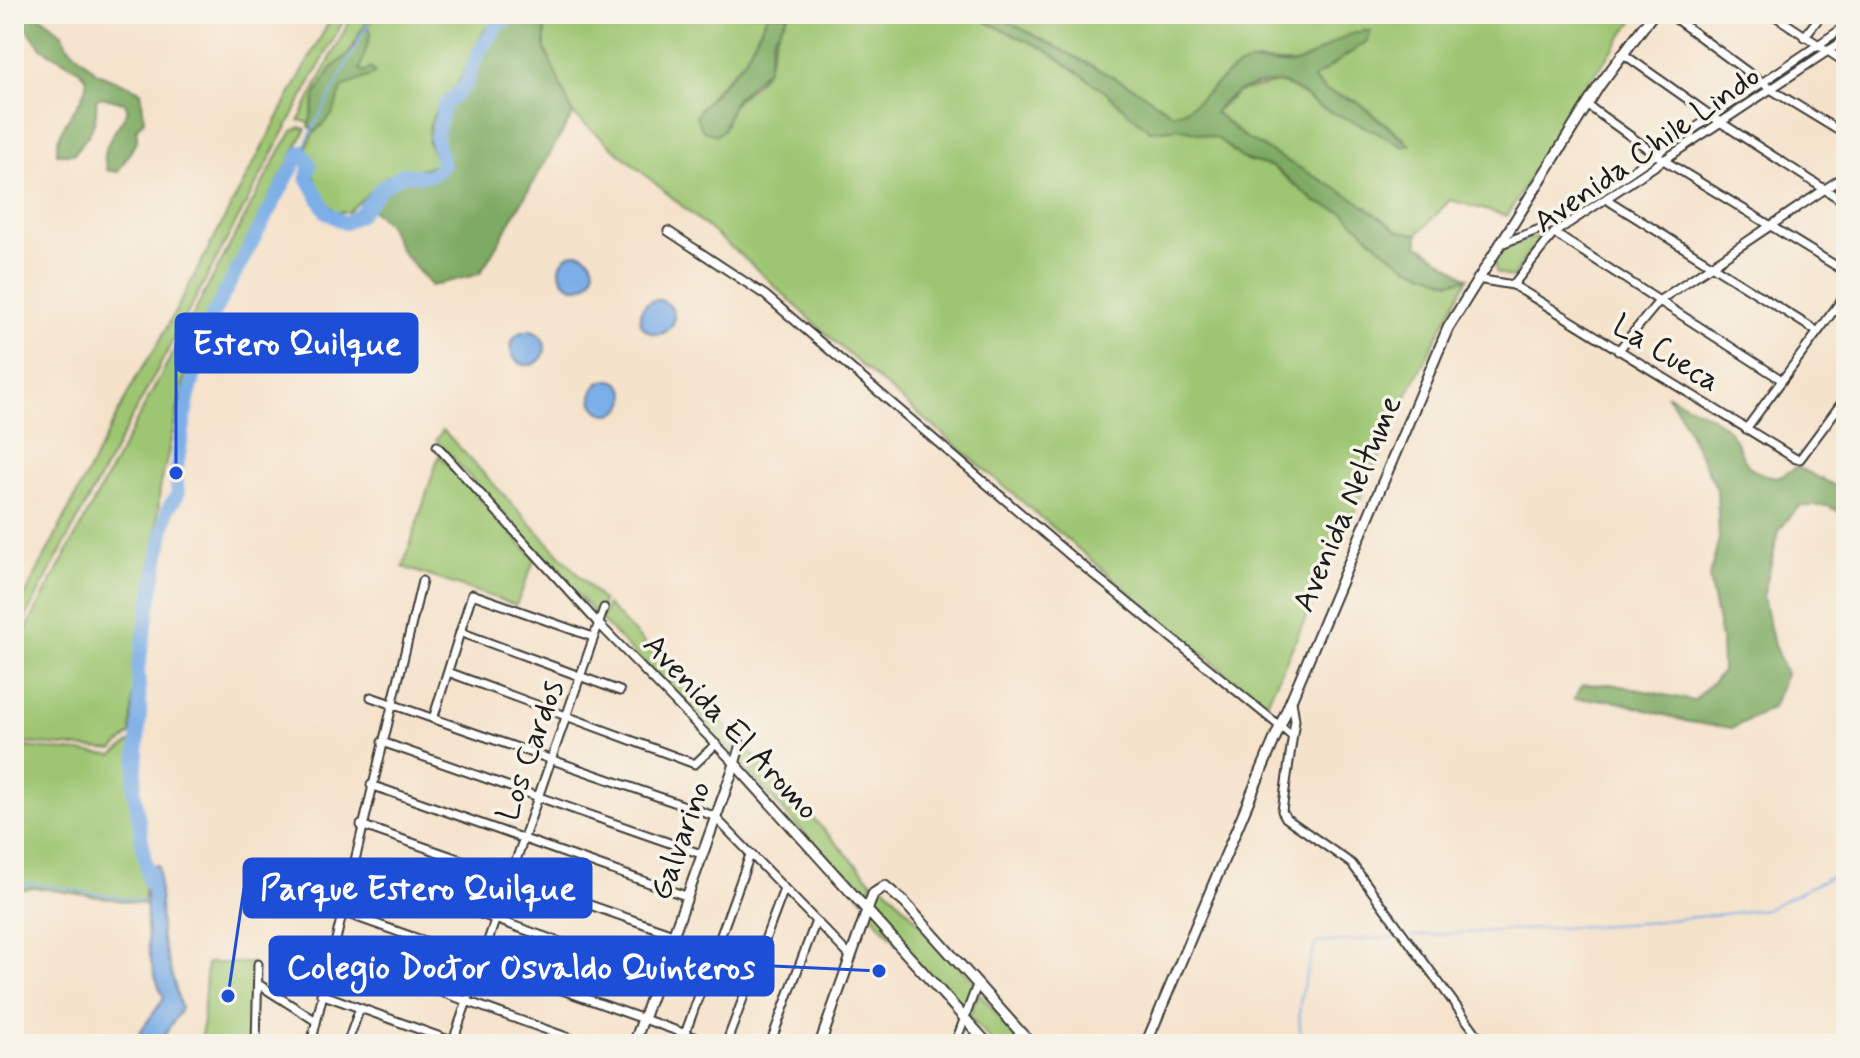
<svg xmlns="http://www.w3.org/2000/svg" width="1860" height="1058" font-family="Mynerve,sans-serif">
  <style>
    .green { fill: #9ec672; stroke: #5d7147; stroke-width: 2 }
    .forest { fill: #7eab64; stroke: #4d6440; stroke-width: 2 }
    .water { fill: #7baee7; stroke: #4c6582; stroke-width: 2 }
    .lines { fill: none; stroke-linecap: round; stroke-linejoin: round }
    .stream { stroke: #7baee7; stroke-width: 2 }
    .river { stroke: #7baee7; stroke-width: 14 }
    .minor-casing { stroke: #3d3a36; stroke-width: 11 }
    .tertiary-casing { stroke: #3d3a36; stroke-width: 13 }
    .minor { stroke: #fff; stroke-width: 7 }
    .tertiary { stroke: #fff; stroke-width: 9 }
    .labels { text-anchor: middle; stroke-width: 7; stroke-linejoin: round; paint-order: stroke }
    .street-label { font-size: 32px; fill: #1c1c1c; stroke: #f7f3e8 }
    .leader { fill: none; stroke: #1d4ed8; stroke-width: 3 }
    .callout-dot { fill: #1d4ed8; stroke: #f7f3e8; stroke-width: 3 }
    .callout { fill: #1d4ed8; stroke: #1d4ed8; stroke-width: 3 }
    .callout-label { font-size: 34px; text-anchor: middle; font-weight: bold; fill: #fff }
  </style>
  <rect width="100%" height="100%" fill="#f7f3e8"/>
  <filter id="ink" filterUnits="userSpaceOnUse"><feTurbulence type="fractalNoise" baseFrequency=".0125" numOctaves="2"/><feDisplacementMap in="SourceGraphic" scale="16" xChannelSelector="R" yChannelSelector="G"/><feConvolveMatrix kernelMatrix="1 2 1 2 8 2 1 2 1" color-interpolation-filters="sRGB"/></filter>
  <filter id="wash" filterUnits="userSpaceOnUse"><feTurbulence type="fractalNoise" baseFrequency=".006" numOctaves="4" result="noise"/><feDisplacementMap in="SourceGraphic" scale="32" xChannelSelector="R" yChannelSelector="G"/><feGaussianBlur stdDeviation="1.8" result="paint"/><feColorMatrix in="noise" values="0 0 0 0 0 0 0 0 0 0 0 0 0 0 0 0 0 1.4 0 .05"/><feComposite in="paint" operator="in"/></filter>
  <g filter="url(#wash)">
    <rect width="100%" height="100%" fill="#f5e2cb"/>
    <path class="green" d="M333,14H347L14,639V617L137,376L158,344Z
      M353,14H371L310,123L299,120Z
      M375,14H505L485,29L457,85L441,101L428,142L438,165L386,177L348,212H335L323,198L304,151Z
      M545,14H768L745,59L710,96L726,123C730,94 758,91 767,67C776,44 772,37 789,14H969L1045,49L1104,91L1150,131L1180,128L1217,138L1243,159L1273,167L1316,202L1345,213L1379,246L1407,266L1450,282L1468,278L1414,381L1265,707L849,355L752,265L573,114L545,49Z
      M990,14H1638L1573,105L1507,216L1450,200L1418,234L1399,231L1353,198L1243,136L1215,112L1238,92L1277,83L1291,87L1323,108L1405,139L1358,102L1326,91L1312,78L1367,41L1364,30L1295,64L1255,61L1233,70L1188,109L1173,114L1134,88Z
      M300,127L306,129L202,325L186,373L160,489L154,556L134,668L131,734L113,750L14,742V652L281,149L292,132Z
      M1542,234L1512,278L1496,272L1494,263L1505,248Z
      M443,430L603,601L598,617L436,440Z
      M439,455L535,559L516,605L403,567Z
      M607,605L738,738L733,755L601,620Z
      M132,741L131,793L142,849L145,904L33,887L14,891V746L113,755Z
      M743,744L873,882L864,900L739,762Z
      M885,886L977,985L965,1017L868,911L875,892Z
      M207,963H252L250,1044H201Z
      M979,993L1023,1044H994L969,1016Z"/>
    <path class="forest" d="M17,14H38L63,34L66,44L97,73L141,91L144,120L137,128V141L118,172L107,170C98,146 118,130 128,110L125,103L101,97L96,100C98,125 89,135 74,154H57C55,123 84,109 87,79L79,70L41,48Z
      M505,14H545V49L573,114L480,274L431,286L399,248L388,224L363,202L386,177L438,165C437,151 426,144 429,129C432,110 445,101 456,87C474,61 476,32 505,14Z
      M768,14H789L773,39L767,69L734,101L723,130L717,135L703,131L696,116L700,109L745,59Z
      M969,14H990L1019,27L1134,88L1173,114C1201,107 1213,81 1238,67C1259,56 1278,69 1298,62C1323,54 1344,29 1371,31L1367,41L1313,79L1326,91L1358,102L1410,145L1403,147C1377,131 1352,121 1324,109C1311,103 1301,90 1287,85C1264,77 1227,92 1215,112L1243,136L1353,198L1399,231L1418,234V244L1468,278L1450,282L1407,266L1379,246L1345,213L1316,202L1273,167L1243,159L1217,138L1180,128L1150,131L1104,91L1045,49Z
      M369,27L371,33L360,69L363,72L371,68L375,74L343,87L332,115L315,132L309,126L316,94L332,68L353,50L360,31Z
      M1666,394C1684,405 1713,414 1727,429C1747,448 1734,474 1780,477L1797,467L1846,491V515L1828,506H1799L1779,530L1763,597L1774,645L1786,674L1773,707L1733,728L1689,722L1611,700L1574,699L1583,685L1611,684L1694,701L1722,672L1721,639L1709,578L1719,539L1717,489L1679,412Z"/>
    <path class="water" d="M560 270a17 17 0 1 1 34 0a17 17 0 1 1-34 0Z
      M640 317a17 17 0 1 1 34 0a17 17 0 1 1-34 0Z
      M511 348a17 17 0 1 1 34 0a17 17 0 1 1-34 0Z
      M592 397a17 17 0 1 1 34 0a17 17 0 1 1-34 0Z
      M159,865L161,936L181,1008C176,1022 164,1029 162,1044H141L140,1032L164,998C140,948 150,917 144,867Z"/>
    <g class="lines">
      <path class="stream" d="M301,152L373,14
        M14,887L31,883L147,902
        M1411,936L1642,923L1767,909L1846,869
        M1303,1044C1293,1007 1305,978 1316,943L1400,937"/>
      <path class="river" d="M149,883L134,792L140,713L138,668L163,532L168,509L178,494L176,473L188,399L211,318L301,152L310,164L307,177L327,213L345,223L359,215L382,187L403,174C419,176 431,179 443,166L436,138L444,106L466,85L477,55L498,24L517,14"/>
    </g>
  </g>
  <g filter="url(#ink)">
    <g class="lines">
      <g class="minor-casing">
        <path id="minor" d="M1669,14L1772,90L1846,135
          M1772,14L1846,63
          M1804,37L1822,14
          M1622,53L1720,122L1846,203
          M1587,105L1665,161L1846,272
          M1606,199L1818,332
          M668,231L765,295L1072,557L1292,736
          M1554,233L1782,380
          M1501,244L1553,224L1846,26
          M1477,279L1513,285L1796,459H1800L1846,397
          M1513,285L1554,233L1846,39
          M1618,351L1660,300L1846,175
          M1746,429L1846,294
          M437,446L598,623L735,764L741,744
          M460,632L620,691
          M448,672L695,764L716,744
          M371,697L714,816L850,956
          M1292,701L1295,720L1282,811L1286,818L1352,864L1484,1044
          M433,719L472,594L593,637
          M382,742L701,854
          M371,785L686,896
          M361,825L673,934
          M351,868L658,977
          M320,904L714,1044
          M330,952L586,1044
          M258,984L316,1021
          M321,994L460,1044
          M685,1034L750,855
          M256,1044L258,964
          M311,1044L422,581
          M347,1044L360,1008
          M452,1044L604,608
          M726,1044L784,889
          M770,1044L816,921
          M955,1044L977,985"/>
      </g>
      <g class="tertiary-casing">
        <path id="tertiary" d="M634,1044L735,764L988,1044
          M820,1044L873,894L885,886L905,903L1031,1044
          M1146,1044L1448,328L1599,86L1653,14"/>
      </g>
      <use href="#minor" class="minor"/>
      <use href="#tertiary" class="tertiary"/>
    </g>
  </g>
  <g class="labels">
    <g class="street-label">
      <text transform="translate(1646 148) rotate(-35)" y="11">Avenida Chile Lindo</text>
      <text transform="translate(1667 352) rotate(31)" y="11">La Cueca</text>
      <text transform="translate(1346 503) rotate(-67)" y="11">Avenida Neltume</text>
      <text transform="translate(732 726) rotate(47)" y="11">Avenida El Aromo</text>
      <text transform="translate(529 750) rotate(-71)" y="11">Los Cardos</text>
      <text transform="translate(679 840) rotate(-70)" y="11">Galvarino</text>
    </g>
  </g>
  <path class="leader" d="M176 473L176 343M228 996L244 888M879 971L773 966"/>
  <g class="callout-dot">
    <circle cx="176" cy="473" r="8"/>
    <circle cx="228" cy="996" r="8"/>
    <circle cx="879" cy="971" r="8"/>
  </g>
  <g class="callout">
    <rect x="176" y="314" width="241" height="58" rx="8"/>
    <rect x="244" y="859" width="347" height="58" rx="8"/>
    <rect x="270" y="937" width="503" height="58" rx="8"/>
  </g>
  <g class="callout-label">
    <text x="297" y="354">Estero Quilque</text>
    <text x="418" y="899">Parque Estero Quilque</text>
    <text x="521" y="978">Colegio Doctor Osvaldo Quinteros</text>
  </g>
  <rect width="1860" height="1058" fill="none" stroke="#f7f3e8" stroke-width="48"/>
</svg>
